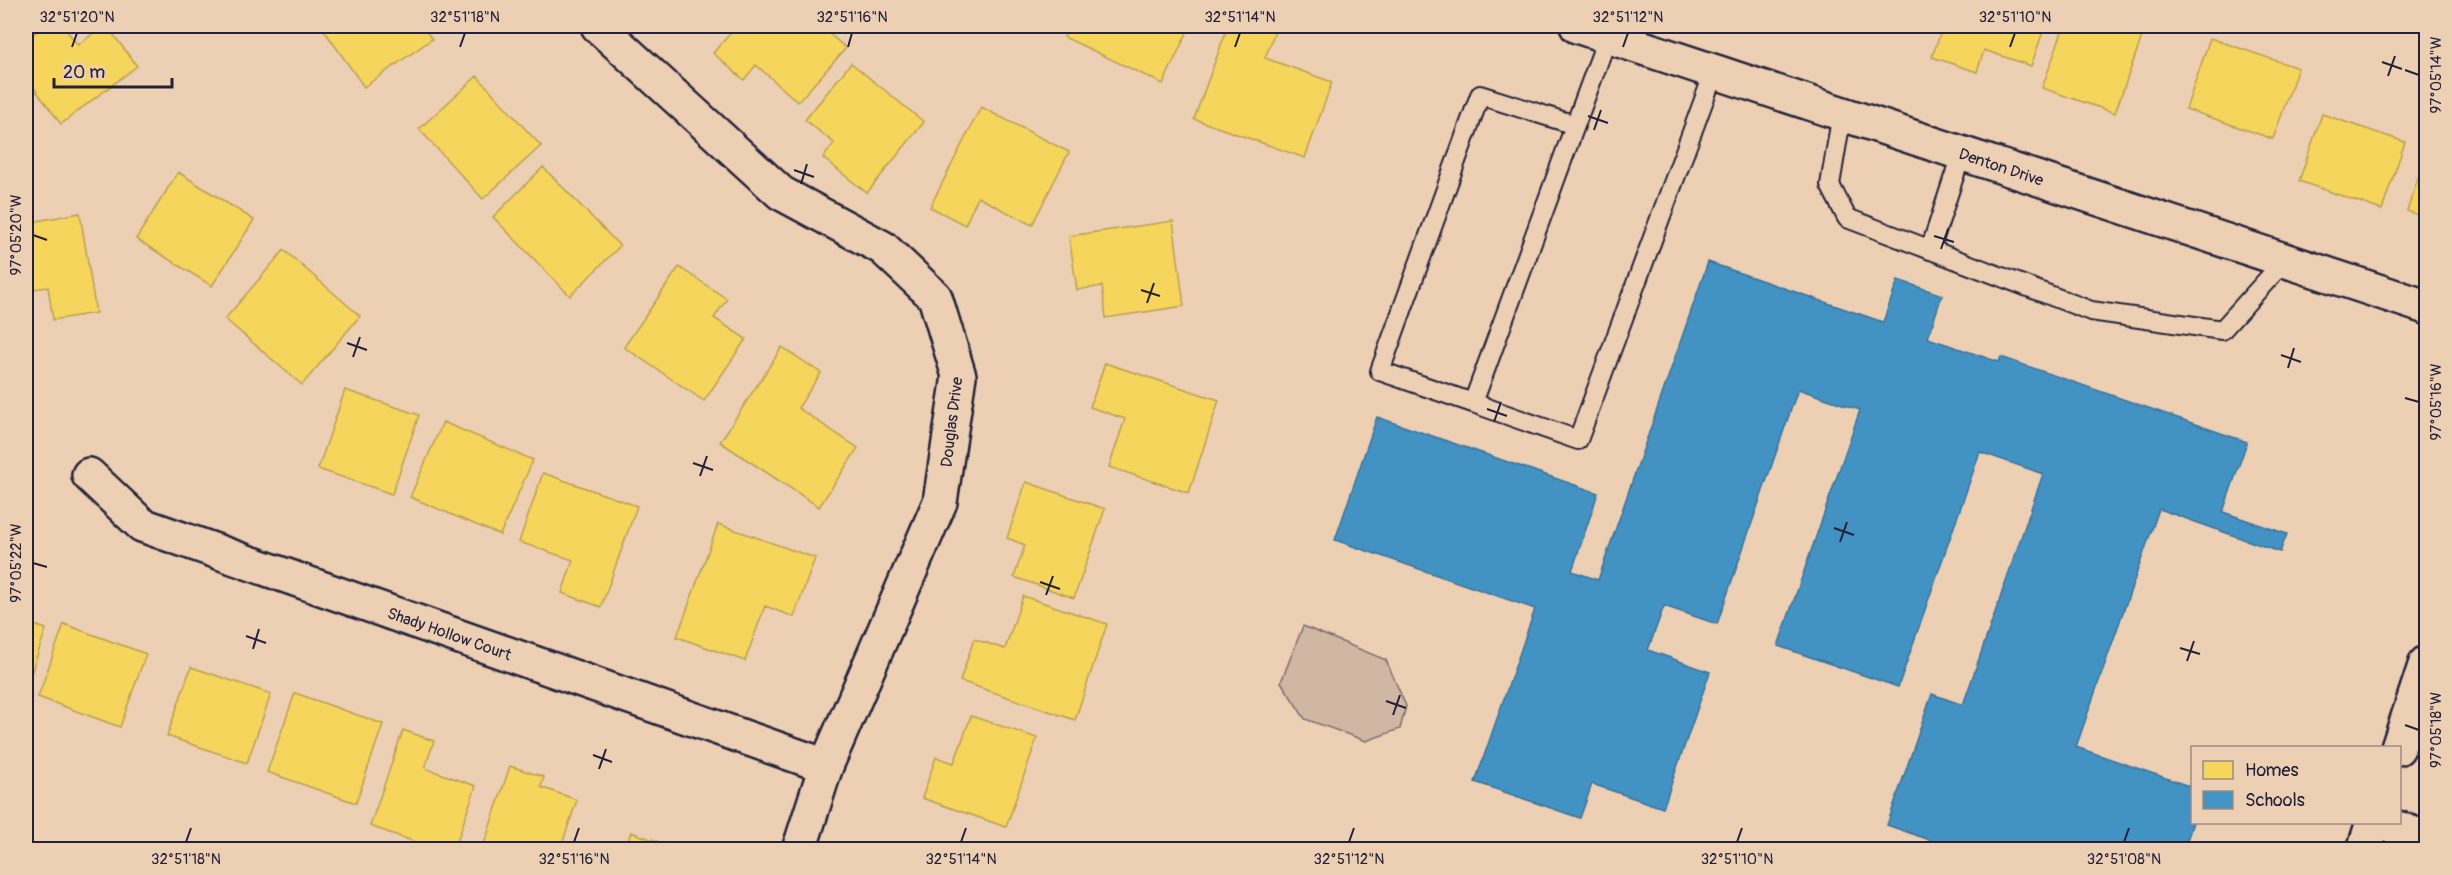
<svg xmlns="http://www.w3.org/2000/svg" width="2452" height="875" font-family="Pangolin,sans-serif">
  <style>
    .green { fill: #d0b7a3; stroke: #796c6f; stroke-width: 1.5 }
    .homes { fill: #f6d55c; stroke: #b69f52; stroke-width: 1.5 }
    .schools { fill: #4393c3; stroke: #39719a; stroke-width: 1.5 }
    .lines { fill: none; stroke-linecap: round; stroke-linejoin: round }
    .service-casing { stroke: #22223b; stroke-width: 22 }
    .minor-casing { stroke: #22223b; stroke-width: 38 }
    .secondary-casing { stroke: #22223b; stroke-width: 38 }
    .service { stroke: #edd0b4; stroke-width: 18 }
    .minor { stroke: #edd0b4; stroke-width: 33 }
    .secondary { stroke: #edd0b4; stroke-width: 33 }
    .ticks { fill: none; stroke: #22223b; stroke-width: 2 }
    .labels { text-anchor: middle; stroke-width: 6; stroke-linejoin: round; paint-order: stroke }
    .street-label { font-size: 16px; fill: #22223b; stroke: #edd0b4 }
    .neatline { fill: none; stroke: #22223b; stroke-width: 2 }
    .ticks-label { font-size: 15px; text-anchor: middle; fill: #22223b }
  </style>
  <rect width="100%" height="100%" fill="#edd0b4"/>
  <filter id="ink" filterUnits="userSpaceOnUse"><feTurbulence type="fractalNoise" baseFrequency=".0167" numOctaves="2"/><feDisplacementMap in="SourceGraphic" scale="12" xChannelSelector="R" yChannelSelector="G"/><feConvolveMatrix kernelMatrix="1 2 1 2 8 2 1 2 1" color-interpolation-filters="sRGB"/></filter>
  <g filter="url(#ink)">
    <path class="green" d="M1303,626L1386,660L1406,706L1400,729L1366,741L1305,719L1281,682Z"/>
    <path class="homes" d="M44,26H63L78,45L103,26H107L137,66L61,124L26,77V40Z
      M321,26H422L432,39L364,87Z
      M737,26H820L846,48L798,102L756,65L744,80L713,53Z
      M1069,26H1190L1163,84L1064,37Z
      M1228,26H1277L1265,58L1332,82L1305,158L1194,119Z
      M1833,26H1856L1854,32Z
      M1943,26H2045L2031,66L1984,50L1977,72L1932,57Z
      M2064,26H2136L2145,28L2115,113L2042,88Z
      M2210,38L2298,68L2273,139L2186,109Z
      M851,63L924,122L867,193L823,158L834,143L805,120Z
      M477,76L541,146L483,199L419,129Z
      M981,107L1069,152L1032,225L978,197L965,225L930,207Z
      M2322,114L2405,142L2382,210L2299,181Z
      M2426,154V218L2407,211Z
      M543,167L620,246L570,296L493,217Z
      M178,172L254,220L212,286L136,239Z
      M80,213L96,313L53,320L48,287L26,290V223Z
      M1173,221L1184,306L1106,318L1102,286L1077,290L1069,236Z
      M284,250L360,316L302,385L225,319Z
      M679,267L727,299L714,318L746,339L704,401L624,347Z
      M782,347L821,373L798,408L858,448L819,507L720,442Z
      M1105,363L1219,400L1189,493L1109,467L1125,419L1090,407Z
      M345,390L419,415L392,494L318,469Z
      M443,422L533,460L500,535L410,497Z
      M543,473L637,506L601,607L562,593L573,560L519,542Z
      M1026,482L1105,509L1074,598L1014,577L1025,545L1007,538Z
      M718,524L815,558L794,617L765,606L745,661L677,637Z
      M1023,596L1107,624L1075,720L960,681L974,639L1005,649Z
      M26,622L46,629L26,689Z
      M64,624L146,654L120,727L38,697Z
      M191,667L271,694L247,763L167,736Z
      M295,693L383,724L356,803L267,772Z
      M971,716L1037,738L1006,827L922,798L936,757L954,763Z
      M403,730L434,741L425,768L476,786L454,850H438L370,826Z
      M510,766L544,777L541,787L577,800L560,850H482Z
      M631,832L681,850H625Z
      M909,842L934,850H907Z"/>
    <path class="schools" d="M1708,262L1883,322L1898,280L1942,295L1928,338L1999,362L2001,357L2247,442L2223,512L2287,534L2280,552L2159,509L2076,747L2192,787L2193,822L2184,850H1958L1887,825L1932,694L1963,705L2043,474L1980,452L1898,687L1778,646L1860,410L1798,389L1717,624L1664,606L1648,650L1710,672L1663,808L1592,784L1580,818L1475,782L1535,609L1335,540L1377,417L1598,493L1572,571L1598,580Z"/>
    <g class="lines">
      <g class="service-casing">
        <path id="service" d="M1608,36L1473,403L1578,440L1715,70
          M1842,113L1830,185L1847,218L2091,311L2222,330L2285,260
          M1930,250L1962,152
          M1473,403L1380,371L1480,95L1575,125"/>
      </g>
      <g class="minor-casing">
        <g id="minor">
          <path d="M598,26L781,193L883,248L935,297L959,376L940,502L826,766L799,850"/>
          <path id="s1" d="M1577,26L2426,307"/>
          <path id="s2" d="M89,475L142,525L826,766"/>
        </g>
      </g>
      <g class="secondary-casing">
        <path id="secondary" d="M2398,748L2426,663
          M2380,822L2426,838
          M2364,850L2373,822"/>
      </g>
      <use href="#service" class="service"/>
      <use href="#minor" class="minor"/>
      <use href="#secondary" class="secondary"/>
    </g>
  </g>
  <path class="ticks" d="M72,47L77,33M460,47L465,33M848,47L852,33M1235,47L1240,33M1623,47L1628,33M2010,47L2015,33M2382,62L2402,69M2405,70L2419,75M2388,76L2395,56M1588,116L1608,123M1594,130L1601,110M794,170L814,177M801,184L807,164M33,235L47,240M1934,236L1954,242M1941,249L1948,229M1141,290L1160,296M1147,303L1154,283M347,343L367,350M2281,355L2301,362M353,357L360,337M2288,368L2294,348M2405,398L2419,402M1487,409L1507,416M1494,422L1501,402M693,463L713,470M700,476L707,456M1834,528L1854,535M1840,542L1847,522M33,563L47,567M1040,582L1060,589M1046,595L1053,576M246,636L266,643M2180,648L2200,654M253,649L259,629M2187,661L2194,641M1386,701L1406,708M1393,715L1400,695M2405,725L2419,730M593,755L612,762M599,769L606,749M186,842L191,828M574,842L579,828M961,842L966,828M1349,842L1354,828M1737,842L1742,828M2124,842L2129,828"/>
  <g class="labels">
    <g class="street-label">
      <text dy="6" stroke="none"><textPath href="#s1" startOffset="447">Denton Drive</textPath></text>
      <text transform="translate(951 422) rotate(-83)" y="6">Douglas Drive</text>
      <text dy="6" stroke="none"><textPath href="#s2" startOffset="399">Shady Hollow Court</textPath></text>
    </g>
  </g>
  <rect width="2452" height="875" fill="none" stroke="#edd0b4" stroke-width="66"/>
  <rect x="2191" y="746" width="210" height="78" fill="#edd0b4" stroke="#9c8a84" stroke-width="1.5"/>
  <rect x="2203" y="761" width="30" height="18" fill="#f6d55c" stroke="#9c8a84" stroke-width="1.5"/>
  <text x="2245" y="776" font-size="18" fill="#22223b">Homes</text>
  <rect x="2203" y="791" width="30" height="18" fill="#4393c3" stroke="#9c8a84" stroke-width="1.5"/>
  <text x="2245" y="806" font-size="18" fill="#22223b">Schools</text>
  <path d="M54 78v9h118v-9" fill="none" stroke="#22223b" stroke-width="3"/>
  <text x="63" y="78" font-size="18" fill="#22223b" stroke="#edd0b4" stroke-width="4.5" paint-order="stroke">20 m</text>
  <rect x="33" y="33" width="2386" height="809" class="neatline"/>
  <g class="ticks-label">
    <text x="77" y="22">32°51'20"N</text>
    <text x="465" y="22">32°51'18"N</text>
    <text x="852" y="22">32°51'16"N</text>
    <text x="1240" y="22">32°51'14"N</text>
    <text x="1628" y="22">32°51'12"N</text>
    <text x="2015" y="22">32°51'10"N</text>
    <text transform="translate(2436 75) rotate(-90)" y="5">97°05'14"W</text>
    <text transform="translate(16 235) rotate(-90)" y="5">97°05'20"W</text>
    <text transform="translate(2436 402) rotate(-90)" y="5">97°05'16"W</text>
    <text transform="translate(16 563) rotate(-90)" y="5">97°05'22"W</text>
    <text transform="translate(2436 730) rotate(-90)" y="5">97°05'18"W</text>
    <text x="186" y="864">32°51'18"N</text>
    <text x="574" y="864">32°51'16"N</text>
    <text x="961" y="864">32°51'14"N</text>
    <text x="1349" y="864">32°51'12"N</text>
    <text x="1737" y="864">32°51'10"N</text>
    <text x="2124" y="864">32°51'08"N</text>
  </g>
</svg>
